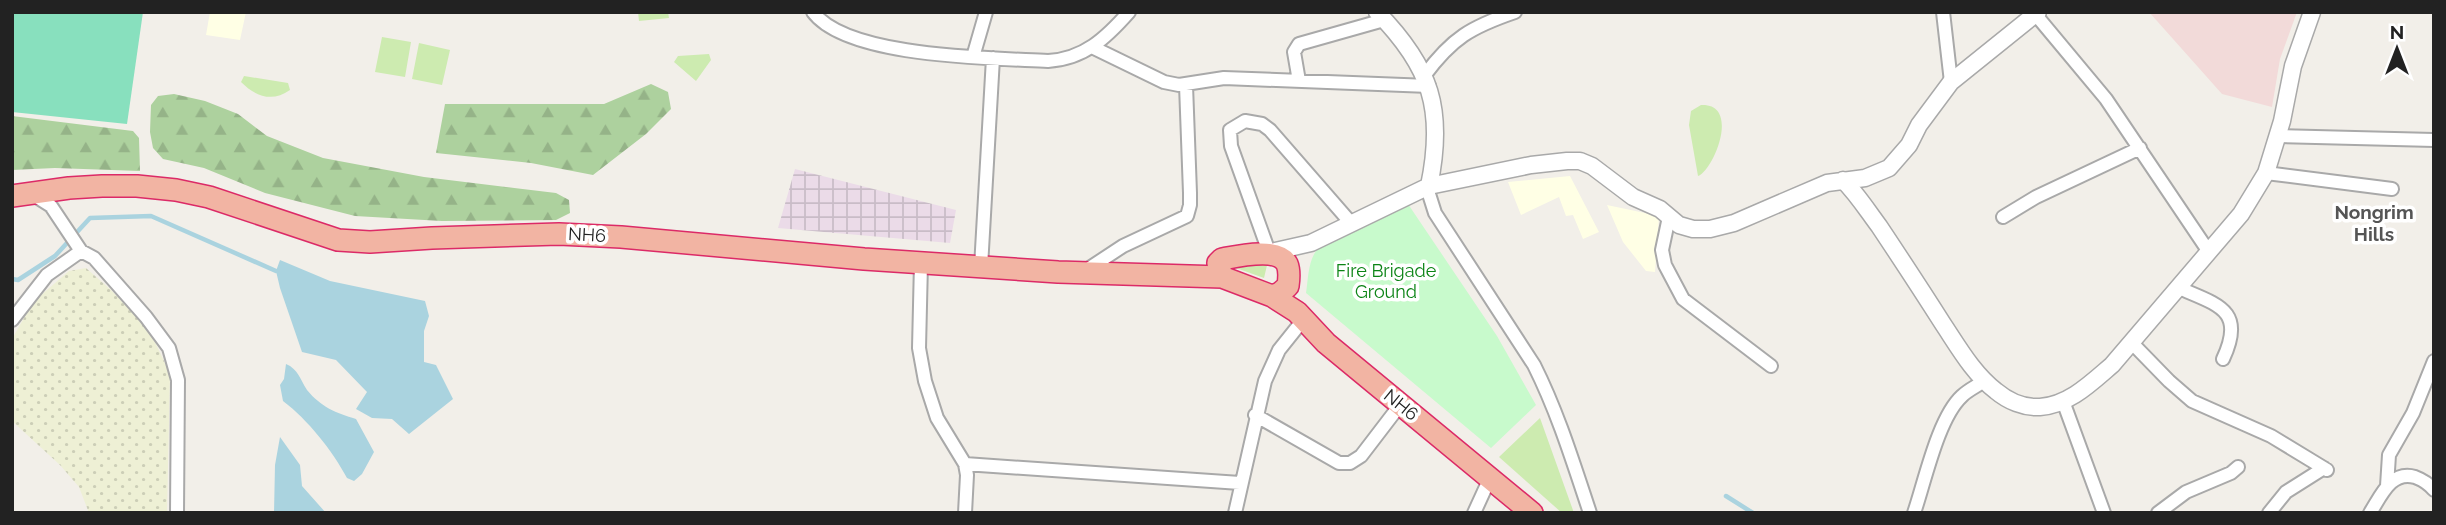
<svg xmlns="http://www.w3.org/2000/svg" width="2446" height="525" font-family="Raleway,sans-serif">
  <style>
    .commercial { fill: #f2dad9 }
    .industrial { fill: url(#industrial-grid) }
    .education { fill: #ffffe5 }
    .farmland { fill: url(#farmland-dots) }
    .grass { fill: #cdebb0 }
    .forest { fill: url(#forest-firs) }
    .park { fill: #c8facc }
    .pitch { fill: #88e0be }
    .water { fill: #aad3df }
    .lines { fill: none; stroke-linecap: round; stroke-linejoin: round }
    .stream { stroke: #aad3df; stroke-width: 4.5 }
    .minor-casing { stroke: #a9a9a9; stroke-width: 16 }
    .tertiary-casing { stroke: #a9a9a9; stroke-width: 19 }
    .trunk-casing { stroke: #dc2a67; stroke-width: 24 }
    .minor { stroke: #fff; stroke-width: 12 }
    .tertiary { stroke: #fff; stroke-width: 16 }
    .trunk { stroke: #f2b4a3; stroke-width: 21 }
    .labels { text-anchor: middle; stroke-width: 7; stroke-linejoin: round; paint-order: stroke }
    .street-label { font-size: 18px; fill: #222; stroke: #fff }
    .park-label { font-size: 18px; fill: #0c8416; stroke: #fff }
    .neighbourhood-label { font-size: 19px; font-weight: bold; fill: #555; stroke: #fff }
  </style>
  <defs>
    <pattern id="industrial-grid" width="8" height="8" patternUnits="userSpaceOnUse" patternTransform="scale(1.75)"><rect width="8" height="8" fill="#ebdbe8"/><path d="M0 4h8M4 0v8" fill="none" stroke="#c9bcc7"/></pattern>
    <pattern id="farmland-dots" width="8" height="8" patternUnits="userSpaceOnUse" patternTransform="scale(1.75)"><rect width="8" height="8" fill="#eef0d5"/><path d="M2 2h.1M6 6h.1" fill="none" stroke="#ccceb7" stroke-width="1.8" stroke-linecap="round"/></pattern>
    <pattern id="forest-firs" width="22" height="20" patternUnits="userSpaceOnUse" patternTransform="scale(1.75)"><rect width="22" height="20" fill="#add19e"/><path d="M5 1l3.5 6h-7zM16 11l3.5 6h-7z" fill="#95b388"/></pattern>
  </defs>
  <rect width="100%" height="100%" fill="#f2efe9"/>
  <path class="commercial" d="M2149,12H2297L2280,59L2272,107L2222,94Z"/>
  <path class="industrial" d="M795,169L956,210L950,243L778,228Z"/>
  <path class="education" d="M210,12H246L240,40L206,35Z
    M1570,176L1599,232L1583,239L1573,215L1566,216L1559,197L1521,215L1508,182Z
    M1607,205L1659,216L1655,272L1646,271L1623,242Z"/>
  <path class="farmland" d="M86,268L111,290L142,323L156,344L170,374L167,513H89L79,487L60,465L12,421V339L33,302L69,271Z"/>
  <path class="grass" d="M638,12H668L669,18L639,21Z
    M382,37L411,42L405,77L375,72Z
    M419,43L450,50L442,85L412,79Z
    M709,54L711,60L696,81L674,62L678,56Z
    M244,76L288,83L290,90C272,103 255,96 241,82Z
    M1701,105C1741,103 1714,170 1698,176L1689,125L1691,111Z
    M1268,261L1264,278L1225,264Z
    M1540,418L1574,513H1562L1499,457Z"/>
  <path class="forest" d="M651,84L668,92L671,109L646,134L593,175L531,163L436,153L445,104H604Z
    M174,94L205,101L238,114L267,136L323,158L424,177L556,193L569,200L570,213L556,220L442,221L355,216L265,193L204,168L163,159L153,148L150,132L151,105L158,96Z
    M12,116L133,131L139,138L140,171L55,168L12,170Z"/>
  <path class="park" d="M1408,204L1497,336L1536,405L1491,448L1306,293C1308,281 1308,262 1316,251C1326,237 1390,213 1408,204Z"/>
  <path class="pitch" d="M12,12H143L127,124L12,112Z"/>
  <path class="water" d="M280,260L330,281L425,301L429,316L424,331V362L436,365L453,399L409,434L392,419L372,418L356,409L367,392L336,360L302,352L280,288L276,271Z
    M286,364C298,369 300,379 307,390C321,407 336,413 356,419L374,452L362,474L354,481L347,478C332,450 308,420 283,401L280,385L284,379Z
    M280,437L300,465L302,486L326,513H274L275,465Z"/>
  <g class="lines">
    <path class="stream" d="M12,279L18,280L55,256L90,218L151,216L276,271
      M1726,496L1753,513"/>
    <g class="minor-casing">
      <path id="minor" d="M813,12C847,58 994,58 1048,61C1084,59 1106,38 1129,12
        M1943,12L1951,82
        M2036,15L2106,99L2209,252
        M1092,47L1164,82L1179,85L1224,78L1429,86
        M973,57L986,12
        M1424,76C1452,38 1471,27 1515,12
        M1299,81L1294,52L1299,44L1384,20
        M2278,136L2434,140
        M2266,173L2392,189
        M1429,186V194L1435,213L1534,365C1558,413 1573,462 1590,513
        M32,194L51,206L81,251L94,258L146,317L169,348L178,380L177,513
        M1669,217L1662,250L1665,265L1683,299L1771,366
        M2003,217L2036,197L2140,148
        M1269,252L1231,146L1230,130L1245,121L1262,124L1270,130L1351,223
        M921,263L919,348L925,381L937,418L965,464L967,475L965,513
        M981,267L993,58
        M1085,271L1123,246L1187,216L1190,205V193L1186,85
        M2179,288C2218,305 2246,310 2223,359
        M12,320L47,275L81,251
        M2131,342L2169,381L2192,401L2271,436L2327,470
        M2063,401L2104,513
        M1255,415L1339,463H1350L1361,456L1400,405
        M965,464L1240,483
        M2387,486L2389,455L2413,413L2434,361
        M1235,513L1265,381L1279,350L1303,320
        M1474,513L1490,478
        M1914,513C1925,481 1938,418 1962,396C1968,390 1977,386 1984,381
        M2158,513L2186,492L2231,473L2238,467
        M2269,513L2286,492L2324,468
        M2370,513C2381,496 2391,470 2415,477C2423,480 2429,484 2434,490"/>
    </g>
    <g class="tertiary-casing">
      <path id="tertiary" d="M1377,12C1431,67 1445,110 1429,186
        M1843,180C1857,194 1867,210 1879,226C1901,259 1922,291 1943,324C1959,348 1973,373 1996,391C2008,401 2024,408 2040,407C2069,405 2091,383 2112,365L2241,214L2266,173L2282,121L2293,66L2312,12
        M1267,253L1311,243L1429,186L1531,165L1567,161H1580L1592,166L1633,197L1660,209L1679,225L1693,229H1710L1734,223L1827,183L1865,178L1889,168L1909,145L1919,125L1951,82L2038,12"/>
    </g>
    <g class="trunk-casing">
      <path id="trunk" d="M12,196L69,188L102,186H137L176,190L209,197L338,240L370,242L432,238L559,234L621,237L864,259L1058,272L1222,277
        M1272,296L1280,293L1288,286C1289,279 1290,271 1287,264C1278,247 1238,256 1222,259L1218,263L1222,277L1272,296L1297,312L1326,343L1532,513"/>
    </g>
    <use href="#minor" class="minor"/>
    <use href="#tertiary" class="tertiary"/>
    <use href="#trunk" class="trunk"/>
  </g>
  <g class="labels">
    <g class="street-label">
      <text transform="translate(587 235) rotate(3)" y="6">NH6</text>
      <text transform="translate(1401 405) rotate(39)" y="6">NH6</text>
    </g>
    <g class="park-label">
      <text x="1386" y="277">Fire Brigade<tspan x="1386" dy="21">Ground</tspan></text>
    </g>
    <g class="neighbourhood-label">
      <text x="2374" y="219">Nongrim<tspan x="2374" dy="22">Hills</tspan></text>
    </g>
  </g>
  <rect width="2446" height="525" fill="none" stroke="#222222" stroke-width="28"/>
  <g transform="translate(2397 49)" stroke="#ffffff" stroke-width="5" paint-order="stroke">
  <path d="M0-5L12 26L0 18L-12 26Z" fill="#222222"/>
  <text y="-10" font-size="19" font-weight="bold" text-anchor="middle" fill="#222222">N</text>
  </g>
</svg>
